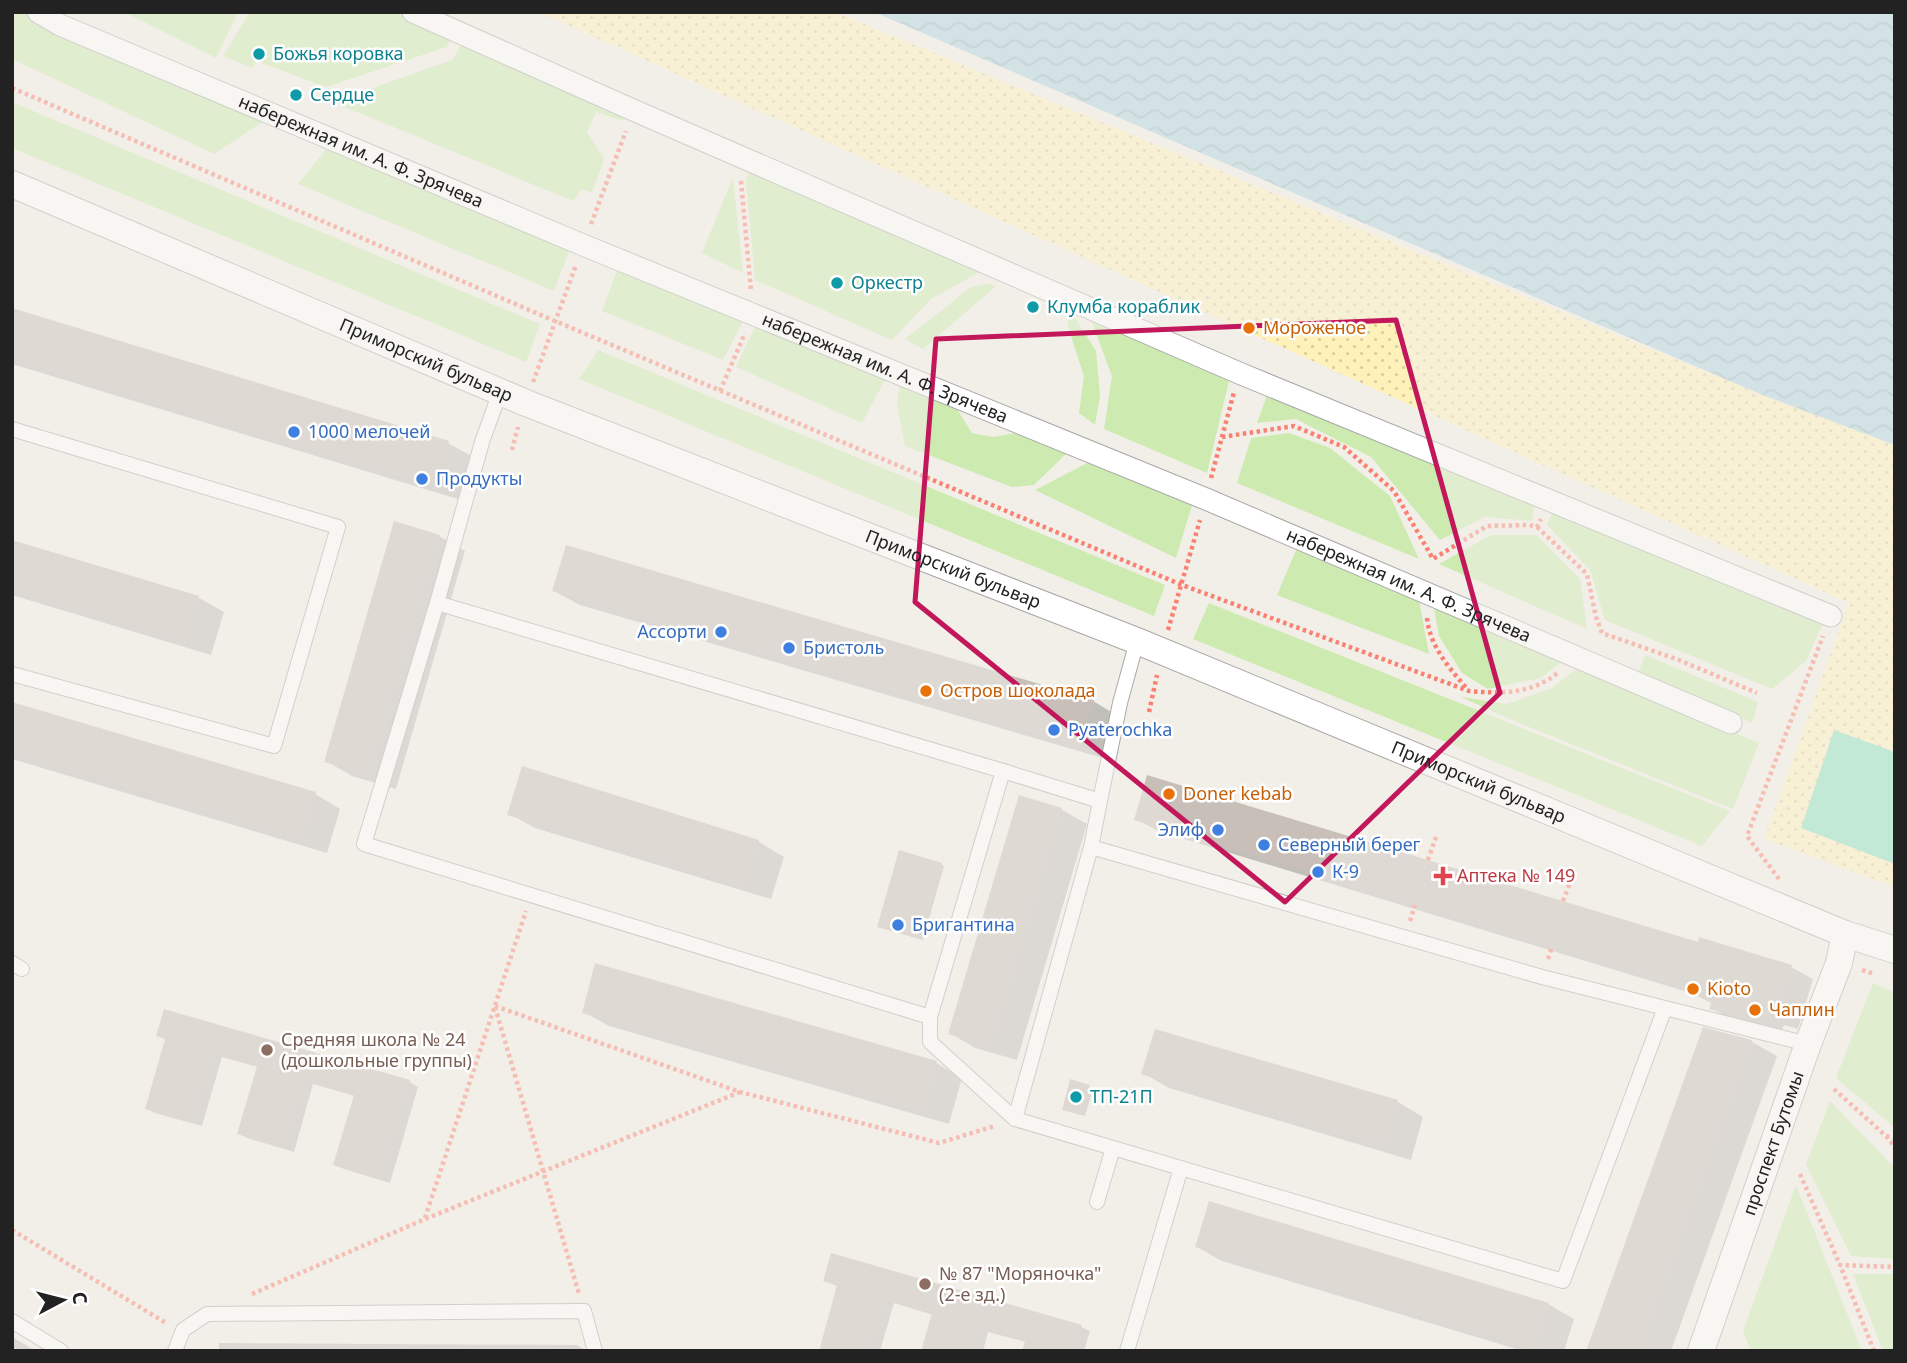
<svg xmlns="http://www.w3.org/2000/svg" width="1907" height="1363" font-family="'Noto Sans',sans-serif">
  <style>
    .grass { fill: #cdebb0 }
    .sand { fill: url(#sand-dots) }
    .pitch { fill: #88e0be }
    .water { fill: url(#water-waves) }
    .shadow { fill: #0003 }
    .building { fill: #c7bfb8 }
    .lines { fill: none; stroke-linecap: round; stroke-linejoin: round }
    .service-casing { stroke: #a9a9a9; stroke-width: 16 }
    .pedestrian-casing { stroke: #a9a9a9; stroke-width: 23 }
    .minor-casing { stroke: #a9a9a9; stroke-width: 28 }
    .path { stroke: #fa8072; stroke-width: 4.5; stroke-dasharray: 3.5 3.5; stroke-linecap: butt }
    .service { stroke: #fff; stroke-width: 14 }
    .pedestrian { stroke: #fff; stroke-width: 21 }
    .minor { stroke: #fff; stroke-width: 26 }
    .marked { fill: none; stroke: #c2185b; stroke-width: 5; stroke-linejoin: round }
    .culture-dot { fill: #0f9aa8; stroke: #fff; stroke-width: 2.5 }
    .food-dot { fill: #e8710a; stroke: #fff; stroke-width: 2.5 }
    .shop-dot { fill: #3f7fe0; stroke: #fff; stroke-width: 2.5 }
    .health-dot { fill: #e0444e; stroke: #fff; stroke-width: 2.5 }
    .education-dot { fill: #8d6e63; stroke: #fff; stroke-width: 2.5 }
    .labels { text-anchor: middle; stroke-width: 5; stroke-linejoin: round; paint-order: stroke }
    .culture-label { font-size: 18px; fill: #0d838f; stroke: #fff; text-anchor: start }
    .street-label { font-size: 18px; fill: #222; stroke: #fff }
    .food-label { font-size: 18px; fill: #c56008; stroke: #fff; text-anchor: start }
    .shop-label { font-size: 18px; fill: #366cbe; stroke: #fff; text-anchor: start }
    .health-label { font-size: 18px; fill: #be3a42; stroke: #fff; text-anchor: start }
    .education-label { font-size: 18px; fill: #785e54; stroke: #fff; text-anchor: start }
  </style>
  <defs>
    <pattern id="sand-dots" width="8" height="8" patternUnits="userSpaceOnUse" patternTransform="scale(1.75)"><rect width="8" height="8" fill="#fff1ba"/><path d="M2 2h.1M6 6h.1" fill="none" stroke="#dacea0" stroke-width="1.8" stroke-linecap="round"/></pattern>
    <pattern id="water-waves" width="16" height="10" patternUnits="userSpaceOnUse" patternTransform="scale(1.75)"><rect width="16" height="10" fill="#aad3df"/><path d="M0 5q4-4 8 0t8 0" fill="none" stroke="#92b5bf"/></pattern>
  </defs>
  <rect width="100%" height="100%" fill="#f2efe9"/>
  <path class="grass" d="M12,12H30L264,121L214,154L12,59Z
    M124,12H238L216,58Z
    M250,12H413L453,30L447,47L326,87L256,61L253,68L223,56Z
    M461,45L625,115L623,121L596,112L587,132L604,159L592,193L582,189L573,201L333,102L452,60Z
    M12,102L540,324L526,362L12,148Z
    M328,147L570,249L554,291L298,184Z
    M752,167L985,269L931,299L892,340L755,280L746,180Z
    M733,177L743,273L702,253Z
    M617,270L744,319L723,360L602,311Z
    M990,283L995,287L923,349L905,339L971,287Z
    M1072,313L1096,351L1100,396L1095,425L1079,413L1084,376L1067,324Z
    M1089,315L1230,377L1207,473L1104,429L1112,376Z
    M756,324L886,378L862,423L736,367Z
    M598,350L1165,585L1154,616L579,379Z
    M900,380L952,401L972,433L993,437L1027,431L1070,450L1034,485L1012,487L905,446L897,405Z
    M1272,381L1535,504L1532,521L1485,517L1440,540L1371,457L1296,419L1257,423Z
    M1289,433L1330,448L1390,496L1419,559L1237,483L1251,438Z
    M1091,461L1193,502L1176,558L1035,490Z
    M1554,509L1824,621L1806,661L1772,689L1605,620L1590,570L1547,525Z
    M1491,535H1536L1580,579L1587,629L1439,564Z
    M1297,548L1418,595L1429,654L1277,595Z
    M1209,603L1730,811L1702,846L1193,639Z
    M1433,603L1565,659L1541,678L1488,689L1462,673L1439,636Z
    M1645,655L1758,702L1752,723L1639,671Z
    M1580,666L1759,743L1733,809L1509,719L1461,697L1507,704L1552,688Z
    M1873,983L1895,993V1128L1836,1078Z
    M1830,1101L1895,1168V1259L1851,1256L1806,1164Z
    M1796,1185L1862,1351H1751L1743,1331Z
    M1853,1274H1895V1351H1883Z"/>
  <path class="sand" d="M539,12H835L1760,394L1895,445V887L1764,839L1849,603Z"/>
  <path class="pitch" d="M1834,730L1895,752V864L1801,828Z"/>
  <path class="water" d="M874,12H1895V445L1760,394Z"/>
  <path class="shadow" d="M12,310L448,443L473,457L461,500L12,364Z
    M439,536L465,551L396,789L352,776L326,761Z
    M12,542L199,598L224,612L211,655L12,595Z
    M554,591L1093,701L1118,716L1106,759L580,605Z
    M12,704L315,794L340,809L327,853L12,759Z
    M523,768L759,842L784,857L771,899L535,828L510,814Z
    M1020,797L1062,810L1087,824L1017,1060L975,1048L950,1033Z
    M1136,819L1699,944L1791,967L1813,979L1798,1029L1784,1025L1781,1033L1733,1021L1711,1008L1713,1004L1694,994L1158,831Z
    M941,864L944,866L923,940L882,928Z
    M165,1012L410,1082L418,1087L390,1183L344,1169L335,1165L355,1096L313,1084L294,1152L247,1138L239,1134L258,1067L222,1057L202,1126L155,1113L147,1108L166,1040L158,1035Z
    M584,1012L936,1063L962,1078L949,1124L609,1026Z
    M1704,1030L1752,1042L1777,1056L1671,1351H1588Z
    M1156,1031L1398,1102L1423,1117L1411,1160L1169,1088L1143,1073Z
    M1089,1087L1093,1089L1085,1116L1067,1111Z
    M1197,1247L1548,1304L1574,1319L1564,1351H1523L1222,1261Z
    M825,1281L1081,1327L1090,1331L1084,1351H1024L1026,1342L988,1332L983,1351H923L933,1315L894,1303L880,1351H820L839,1287Z
    M12,1337L36,1351H12Z
    M219,1343L577,1345L587,1351H219Z"/>
  <path class="building" d="M12,308L449,441L435,487L12,359Z
    M394,521L440,535L370,775L324,762Z
    M12,540L199,596L185,642L12,590Z
    M566,545L1094,700L1080,746L552,591Z
    M12,702L316,792L302,839L12,753Z
    M522,766L759,840L745,886L507,815Z
    M1147,775L1698,942L1699,937L1792,965L1776,1018L1762,1014L1759,1022L1709,1009L1713,999L1684,990L1685,987L1134,820Z
    M1019,795L1062,808L991,1047L948,1034Z
    M899,850L942,863L920,939L877,927Z
    M595,963L937,1061L923,1111L582,1013Z
    M164,1009L410,1080L382,1179L333,1165L354,1095L305,1081L285,1148L237,1134L257,1066L213,1053L193,1123L145,1109L165,1039L156,1036Z
    M1703,1027L1752,1040L1640,1351H1586Z
    M1155,1029L1398,1100L1385,1146L1141,1074Z
    M1070,1079L1090,1085L1081,1115L1062,1110Z
    M1209,1201L1549,1303L1535,1349L1195,1247Z
    M831,1253L1082,1325L1075,1351H1022L1025,1341L980,1328L974,1351H921L932,1313L885,1300L871,1351H819L837,1285L823,1281Z"/>
  <g class="lines">
    <g class="service-casing">
      <path id="service" d="M500,392L482,442L437,603L364,844L930,1017
        M12,429L338,527L274,746L12,674
        M437,603L1003,771
        M1100,801L1091,847L1015,1119L1563,1281L1665,1008L1808,1044
        M1091,847L1542,977L1665,1008
        M12,963L22,969
        M1015,1119L930,1042V1017L1003,771L1100,801L1120,703L1137,641
        M1097,1202L1113,1148
        M12,1321L61,1351
        M175,1351L183,1330L207,1314L584,1311L595,1351
        M1127,1351L1181,1168"/>
    </g>
    <g class="pedestrian-casing">
      <g id="pedestrian">
        <path id="s1" d="M38,12L60,25L583,245L1206,499L1731,723"/>
        <path d="M413,12L633,110L1239,373L1831,616"/>
      </g>
    </g>
    <g class="minor-casing">
      <g id="minor">
        <path id="s2" d="M12,184L526,403L1137,641L1845,934L1895,950"/>
        <path id="s3" d="M1701,1351L1808,1044L1839,963L1845,934"/>
      </g>
    </g>
    <path class="path" d="M12,88L555,321L1182,585L1469,691C1502,694 1532,694 1559,672
      M741,181L751,291
      M591,224L626,131
      M533,382L576,265
      M720,391L745,333
      M1222,437L1294,426L1344,447L1394,491L1433,559L1487,526L1529,525L1537,527L1541,519
      M512,450L518,427
      M1211,478L1234,392
      M1537,527L1587,574L1596,617L1602,633L1679,660L1757,693
      M1427,618C1430,647 1450,669 1469,691
      M1168,630L1200,520
      M1149,712L1157,675
      M1428,860L1436,837
      M1779,879L1747,836L1823,636
      M1563,901L1571,880
      M1410,921L1415,905
      M1548,959L1552,947
      M1862,970L1875,974
      M495,1006L740,1092L939,1143L995,1126
      M495,1007L579,1294
      M1834,1089L1886,1136L1895,1138
      M1886,1136L1895,1147
      M1800,1174L1840,1265
      M425,1218L526,911
      M12,1230L166,1323
      M252,1294L425,1219L740,1092
      M1874,1351L1840,1265L1895,1267"/>
    <use href="#service" class="service"/>
    <use href="#pedestrian" class="pedestrian"/>
    <use href="#minor" class="minor"/>
  </g>
  <path d="M0 0H1907V1363H0ZM1396,320L1500,693L1285,902L915,602L936,339Z" fill="#f2efe9" fill-opacity=".55" fill-rule="evenodd"/>
  <path class="marked" d="M1396,320L1500,693L1285,902L915,602L936,339Z"/>
  <g class="culture-dot">
    <circle cx="259" cy="54" r="7"/>
    <circle cx="296" cy="95" r="7"/>
    <circle cx="837" cy="283" r="7"/>
    <circle cx="1033" cy="307" r="7"/>
    <circle cx="1076" cy="1097" r="7"/>
  </g>
  <g class="food-dot">
    <circle cx="1249" cy="328" r="7"/>
    <circle cx="926" cy="691" r="7"/>
    <circle cx="1169" cy="794" r="7"/>
    <circle cx="1693" cy="989" r="7"/>
    <circle cx="1755" cy="1010" r="7"/>
  </g>
  <g class="shop-dot">
    <circle cx="294" cy="432" r="7"/>
    <circle cx="422" cy="479" r="7"/>
    <circle cx="721" cy="632" r="7"/>
    <circle cx="789" cy="648" r="7"/>
    <circle cx="1054" cy="730" r="7"/>
    <circle cx="1218" cy="830" r="7"/>
    <circle cx="1264" cy="845" r="7"/>
    <circle cx="1318" cy="872" r="7"/>
    <circle cx="898" cy="925" r="7"/>
  </g>
  <path class="health-dot" d="M1439.5 865.5h7v7h7v7h-7v7h-7v-7h-7v-7h7z"/>
  <g class="education-dot">
    <circle cx="267" cy="1050" r="7"/>
    <circle cx="925" cy="1284" r="7"/>
  </g>
  <g class="labels">
    <g class="culture-label">
      <text x="273" y="60">Божья коровка</text>
      <text x="310" y="101">Сердце</text>
      <text x="851" y="289">Оркестр</text>
      <text x="1047" y="313">Клумба кораблик</text>
      <text x="1090" y="1103">ТП-21П</text>
    </g>
    <g class="street-label">
      <text dy="6" stroke="none"><textPath href="#s1" startOffset="352">набережная им. А. Ф. Зрячева</textPath></text>
      <text dy="6" stroke="none"><textPath href="#s2" startOffset="450">Приморский бульвар</textPath></text>
      <text dy="6" stroke="none"><textPath href="#s1" startOffset="919">набережная им. А. Ф. Зрячева</textPath></text>
      <text dy="6" stroke="none"><textPath href="#s2" startOffset="1017">Приморский бульвар</textPath></text>
      <text dy="6" stroke="none"><textPath href="#s1" startOffset="1486">набережная им. А. Ф. Зрячева</textPath></text>
      <text dy="6" stroke="none"><textPath href="#s2" startOffset="1584">Приморский бульвар</textPath></text>
      <text dy="6" stroke="none"><textPath href="#s3" startOffset="220">проспект Бутомы</textPath></text>
    </g>
    <g class="food-label">
      <text x="1263" y="334">Мороженое</text>
      <text x="940" y="697">Остров шоколада</text>
      <text x="1183" y="800">Doner kebab</text>
      <text x="1707" y="995">Kioto</text>
      <text x="1769" y="1016">Чаплин</text>
    </g>
    <g class="shop-label">
      <text x="308" y="438">1000 мелочей</text>
      <text x="436" y="485">Продукты</text>
      <text x="707" y="638" text-anchor="end">Ассорти</text>
      <text x="803" y="654">Бристоль</text>
      <text x="1068" y="736">Pyaterochka</text>
      <text x="1204" y="836" text-anchor="end">Элиф</text>
      <text x="1278" y="851">Северный берег</text>
      <text x="1332" y="878">К-9</text>
      <text x="912" y="931">Бригантина</text>
    </g>
    <g class="health-label">
      <text x="1457" y="882">Аптека № 149</text>
    </g>
    <g class="education-label">
      <text x="281" y="1046">Средняя школа № 24<tspan x="281" dy="21">(дошкольные группы)</tspan></text>
      <text x="939" y="1280">№ 87 "Моряночка"<tspan x="939" dy="21">(2-е зд.)</tspan></text>
    </g>
  </g>
  <rect width="1907" height="1363" fill="none" stroke="#222222" stroke-width="28"/>
  <g transform="translate(63 1300) rotate(83)" stroke="#ffffff" stroke-width="5" paint-order="stroke">
  <path d="M0-5L12 26L0 18L-12 26Z" fill="#222222"/>
  <text y="-10" font-size="19" font-weight="bold" text-anchor="middle" fill="#222222">С</text>
  </g>
</svg>
